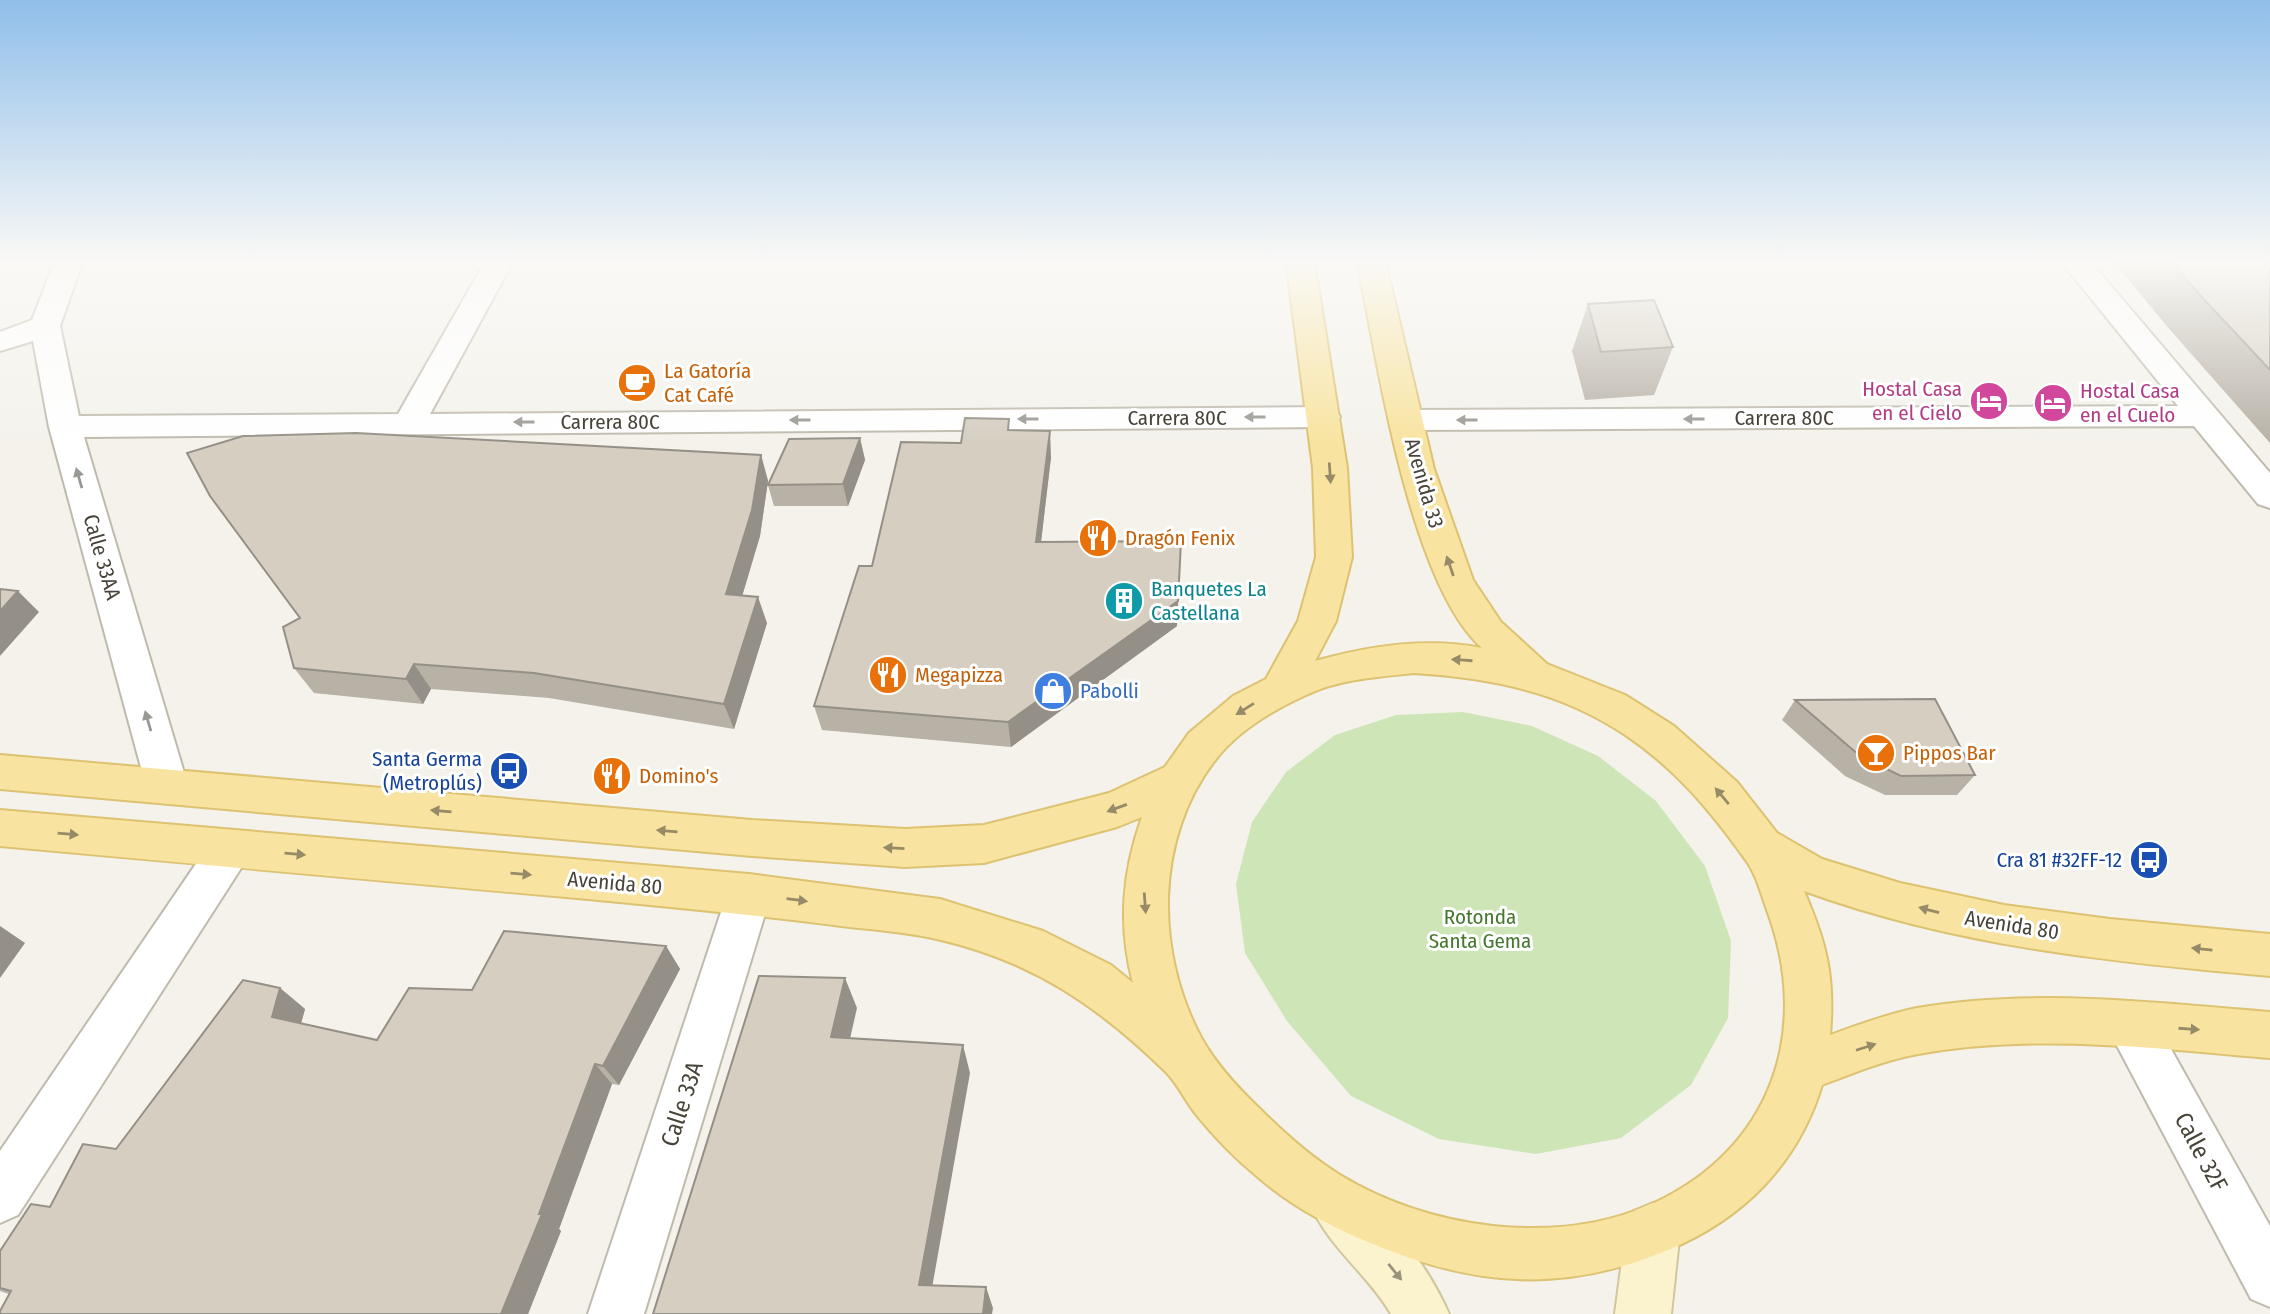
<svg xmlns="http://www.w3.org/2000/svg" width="2270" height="1314" font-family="'Fira Sans Condensed',sans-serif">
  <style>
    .green { fill: #cee5b7 }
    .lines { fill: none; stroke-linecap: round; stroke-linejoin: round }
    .street-casing { stroke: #bfbaae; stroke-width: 4 }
    .secondary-casing { stroke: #d1c79d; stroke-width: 4 }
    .primary-casing { stroke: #dcc271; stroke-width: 4 }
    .street { fill: #fff; fill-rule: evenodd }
    .secondary { fill: #fbf3ce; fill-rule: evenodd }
    .primary { fill: #f8e4a0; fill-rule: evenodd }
    .wall { fill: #b7b1a6 }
    .shaded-wall { fill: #959087 }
    .building { fill: #d5cec1; stroke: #959087; stroke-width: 2 }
    .oneway { fill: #9a9892 }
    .oneway2 { fill: #978b67 }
    .oneway3 { fill: #99927c }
    .labels { text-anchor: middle; stroke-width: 6; stroke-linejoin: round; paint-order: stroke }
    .food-label { font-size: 21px; fill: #c56008; stroke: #fff; text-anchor: start }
    .hotel-label { font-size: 21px; fill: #b23c85; stroke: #fff; text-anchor: end }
    .street-label { font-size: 21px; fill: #484339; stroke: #fff }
    .culture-label { font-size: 21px; fill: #0d838f; stroke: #fff; text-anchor: start }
    .shop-label { font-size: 21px; fill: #366cbe; stroke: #fff; text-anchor: start }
    .transit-label { font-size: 21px; fill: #164399; stroke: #fff; text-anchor: end }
    .park-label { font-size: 21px; fill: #46772f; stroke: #fff }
    .near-street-label { font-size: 24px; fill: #484339; stroke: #fff }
  </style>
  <rect width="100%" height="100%" fill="#f4f2eb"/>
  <path class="green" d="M1463,712L1532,726L1598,756L1656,801L1705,866L1731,941L1728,1018L1691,1085L1621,1138L1536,1154L1439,1139L1351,1096L1287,1021L1245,953L1236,884L1252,822L1286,772L1335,735L1396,715Z"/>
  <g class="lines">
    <g class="street-casing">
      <path id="street" d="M55,260H83L60,326L79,416L398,414L486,260H514L430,414L1324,407L1335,410L1340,417L1335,424L1324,427L84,437L188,786L182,798L167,803L152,798L146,786L49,427L33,341L0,351V332L32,320Z
        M2060,260H2089L2270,473V508L2258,504L2194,426L1406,430L1395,427L1390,420L1395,413L1406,410L2178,406Z
        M230,830L245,836L252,849L245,862L18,1215L0,1223V1151L215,836Z
        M749,874L765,880L771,894L644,1314H588L727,894L733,880Z
        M2131,1001L2148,1008L2270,1226V1307L2251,1299L2114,1040L2107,1024L2114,1008Z"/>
    </g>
    <g class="secondary-casing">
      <path id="secondary" d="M1336,1177C1378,1194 1431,1272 1449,1314H1391C1368,1274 1327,1246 1310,1203L1317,1184Z
        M1653,1203L1672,1211L1680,1230L1671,1314H1615L1626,1230L1634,1211Z"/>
    </g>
    <g class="primary-casing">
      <path id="primary" d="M1286,260H1314L1347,468L1352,557L1336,621L1315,661C1368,646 1427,637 1482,648C1409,583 1377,358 1357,260H1385L1434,469L1473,580L1501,622L1547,664L1625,695L1674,726L1737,782L1777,833L1822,859L1900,883L2004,905L2110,919L2270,934V976C2111,962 1955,946 1804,891C1827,944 1835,977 1830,1035C1858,1025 1887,1014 1917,1008C2033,988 2154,1003 2270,1012V1058C2154,1048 2034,1033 1918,1054C1885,1060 1853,1073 1822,1085C1798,1164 1743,1219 1668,1250C1565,1293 1475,1287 1373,1244C1331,1227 1294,1208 1259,1178C1236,1159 1214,1137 1195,1113C1185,1100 1177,1083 1166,1072C1098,1006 1034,962 941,940C909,932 874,930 841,926C757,915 672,907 588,899C392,882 196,864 0,846V810L749,874L940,899L1043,931L1111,965L1133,983C1118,926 1122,873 1142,817L1117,827L984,863L905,867L752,856L0,789V755L752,820L905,829L984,825L1109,793L1165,767L1189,733L1233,696L1266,679L1298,621L1316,557L1313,468ZM1414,673C1491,678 1559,691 1624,734C1675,768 1710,810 1745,859C1756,873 1761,894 1767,910C1812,1031 1772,1149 1652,1204C1556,1247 1428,1229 1340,1175C1311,1157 1285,1134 1261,1110C1239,1089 1217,1066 1202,1039C1155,953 1154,838 1216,759C1238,731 1273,710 1306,695C1339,679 1378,677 1414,673Z"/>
    </g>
    <use href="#street" class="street"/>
    <use href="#secondary" class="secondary"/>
    <use href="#primary" class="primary"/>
  </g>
  <path class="wall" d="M2112,260H2270V443L2171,331Z
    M1588,304L1673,347L1654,395L1585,400L1572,351Z
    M1010,430L1051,457L1041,542L1177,626L1011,747L822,730L814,706L872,566L961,443Z
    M860,438L865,460L848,506H774L768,485Z
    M761,455L768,481L760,536L742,596L767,623L734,729L549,698L431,689L423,704L314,693L294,668L300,618Z
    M1795,700L1975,775L1957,795H1885L1845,776L1782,720Z
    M666,946L680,969L619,1085L612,1084L559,1229L561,1231L528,1314H0L9,1294L0,1291V1251L116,1149L280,988L305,1009L301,1023L377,1040L472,990Z"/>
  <path class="shaded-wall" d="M1050,431L1051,457L1038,568L1036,542Z
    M860,438L865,460L848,506L843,484Z
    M761,455L768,481L760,536L735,620L726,594Z
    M1181,541L1177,626L1011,747L1008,722Z
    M18,591L39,612L0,656V611Z
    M758,597L767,623L734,729L724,704Z
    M414,664L431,689L423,704L406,679Z
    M0,926L25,943L0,978Z
    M666,946L680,969L619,1085L603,1066Z
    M845,978L857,1008L844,1065L831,1037Z
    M280,988L305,1009L297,1038L272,1017Z
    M963,1045L970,1073L929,1305L919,1285Z
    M595,1064L612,1084L559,1229L561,1231L528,1314H501Z
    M986,1287L993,1308L992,1314H983Z"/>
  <path class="building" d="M2170,260H2270V370L2199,294Z
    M1654,300L1673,347L1601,352L1588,304Z
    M965,418L1009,419L1008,430L1050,431L1036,542L1181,541L1178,601L1008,722L814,706L859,566H872L901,442L961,443Z
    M356,433L761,455L752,510L726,594L758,597L724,704L534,673L414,664L406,679L294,668L283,627L300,618L210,496L187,453L243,436Z
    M860,438L843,484L768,485L789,439Z
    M0,589L18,591L0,611Z
    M1935,699L1975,775L1901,776L1860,756L1795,700Z
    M504,931L666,946L603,1066L595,1064L539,1214H542L501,1314H0V1311L11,1291L0,1288V1251L31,1204L50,1207L83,1144L116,1149L243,980L280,988L272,1017L377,1040L409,988L472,990Z
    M759,976L845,978L831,1037L963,1045L919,1285L986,1287L983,1314H653Z"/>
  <defs><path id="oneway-solid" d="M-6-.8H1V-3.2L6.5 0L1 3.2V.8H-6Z" transform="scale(1.75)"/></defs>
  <g class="oneway">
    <use href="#oneway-solid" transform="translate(1255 417) rotate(180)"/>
    <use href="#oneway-solid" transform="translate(1028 419) rotate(180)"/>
    <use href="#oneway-solid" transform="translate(1694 419) rotate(180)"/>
    <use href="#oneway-solid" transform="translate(800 420) rotate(180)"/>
    <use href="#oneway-solid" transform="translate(1467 420) rotate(180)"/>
    <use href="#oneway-solid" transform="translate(524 422) rotate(180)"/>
    <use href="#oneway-solid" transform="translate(79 478) rotate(-106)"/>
    <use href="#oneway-solid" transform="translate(148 721) rotate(-106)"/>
  </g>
  <g class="oneway2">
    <use href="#oneway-solid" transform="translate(1330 473) rotate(86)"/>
    <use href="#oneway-solid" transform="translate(1450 566) rotate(-109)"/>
    <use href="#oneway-solid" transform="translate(1462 660) rotate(-176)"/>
    <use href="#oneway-solid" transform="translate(1245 709) rotate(148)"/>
    <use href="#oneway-solid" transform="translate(1722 796) rotate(-130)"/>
    <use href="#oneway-solid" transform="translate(1117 808) rotate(160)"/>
    <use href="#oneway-solid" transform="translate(441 811) rotate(-175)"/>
    <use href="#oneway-solid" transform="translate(667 831) rotate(-175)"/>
    <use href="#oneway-solid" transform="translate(68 834) rotate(5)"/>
    <use href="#oneway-solid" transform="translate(894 848) rotate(-177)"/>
    <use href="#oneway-solid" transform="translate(295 854) rotate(5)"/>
    <use href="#oneway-solid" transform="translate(521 874) rotate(5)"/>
    <use href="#oneway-solid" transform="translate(797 900) rotate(7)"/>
    <use href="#oneway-solid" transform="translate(1145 903) rotate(86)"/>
    <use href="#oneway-solid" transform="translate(1929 910) rotate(-165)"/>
    <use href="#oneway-solid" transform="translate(2202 949) rotate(-174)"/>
    <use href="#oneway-solid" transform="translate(2189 1029) rotate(4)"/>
    <use href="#oneway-solid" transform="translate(1866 1047) rotate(-18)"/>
  </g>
  <use class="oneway3" href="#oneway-solid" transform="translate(1395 1272) rotate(51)"/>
  <linearGradient id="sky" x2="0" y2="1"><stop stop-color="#90beea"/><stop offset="0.59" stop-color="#faf9f6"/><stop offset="1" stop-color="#faf9f6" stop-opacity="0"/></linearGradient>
  <rect width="2270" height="444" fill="url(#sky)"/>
  <defs>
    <g id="cafe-disc" transform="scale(2.0125)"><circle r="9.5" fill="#e8710a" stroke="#fff"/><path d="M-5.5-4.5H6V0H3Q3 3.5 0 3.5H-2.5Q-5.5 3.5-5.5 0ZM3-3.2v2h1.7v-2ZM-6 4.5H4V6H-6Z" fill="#fff"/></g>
    <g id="hotel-disc" transform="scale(2.0125)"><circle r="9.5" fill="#d1479c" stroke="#fff"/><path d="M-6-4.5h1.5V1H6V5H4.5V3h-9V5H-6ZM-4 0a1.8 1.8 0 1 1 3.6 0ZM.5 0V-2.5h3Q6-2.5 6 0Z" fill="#fff"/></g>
    <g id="restaurant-disc" transform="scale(2.0125)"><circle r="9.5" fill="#e8710a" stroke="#fff"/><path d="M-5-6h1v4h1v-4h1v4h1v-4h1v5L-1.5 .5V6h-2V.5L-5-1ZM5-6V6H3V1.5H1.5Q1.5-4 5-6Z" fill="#fff"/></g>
    <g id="building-disc" transform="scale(2.0125)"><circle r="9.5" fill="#0f9aa8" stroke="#fff"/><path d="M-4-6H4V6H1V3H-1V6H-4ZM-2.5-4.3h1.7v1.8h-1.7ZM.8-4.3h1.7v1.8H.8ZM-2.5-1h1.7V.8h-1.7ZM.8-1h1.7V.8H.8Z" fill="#fff"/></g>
    <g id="shop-disc" transform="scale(2.0125)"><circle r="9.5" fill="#3f7fe0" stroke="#fff"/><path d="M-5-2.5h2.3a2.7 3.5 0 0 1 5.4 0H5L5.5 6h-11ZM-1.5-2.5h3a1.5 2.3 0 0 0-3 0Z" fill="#fff"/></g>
    <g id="bar-disc" transform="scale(2.0125)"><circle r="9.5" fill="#e8710a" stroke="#fff"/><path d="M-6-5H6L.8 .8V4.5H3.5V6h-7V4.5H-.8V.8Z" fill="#fff"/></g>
    <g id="bus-disc" transform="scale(2.0125)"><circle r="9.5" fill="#1a4fb4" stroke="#fff"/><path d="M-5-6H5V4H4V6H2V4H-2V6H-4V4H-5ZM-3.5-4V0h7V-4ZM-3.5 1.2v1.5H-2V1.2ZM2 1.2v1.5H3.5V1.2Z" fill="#fff"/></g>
  </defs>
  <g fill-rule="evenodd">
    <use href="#cafe-disc" x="637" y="383"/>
    <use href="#hotel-disc" x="1989" y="401"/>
    <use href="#hotel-disc" x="2053" y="403"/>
    <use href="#restaurant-disc" x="1098" y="538"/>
    <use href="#building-disc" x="1124" y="601"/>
    <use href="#restaurant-disc" x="888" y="675"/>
    <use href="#shop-disc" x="1053" y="691"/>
    <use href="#bar-disc" x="1876" y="753"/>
    <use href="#bus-disc" x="509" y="771"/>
    <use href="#restaurant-disc" x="612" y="776"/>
    <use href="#bus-disc" x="2149" y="860"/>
  </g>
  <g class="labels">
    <g class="food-label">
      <text x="664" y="378">La Gatoría<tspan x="664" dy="24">Cat Café</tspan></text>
      <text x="1125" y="545">Dragón Fenix</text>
      <text x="915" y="682">Megapizza</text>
      <text x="1903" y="760">Pippos Bar</text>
      <text x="639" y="783">Domino's</text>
    </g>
    <g class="hotel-label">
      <text x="1962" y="396">Hostal Casa<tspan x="1962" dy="24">en el Cielo</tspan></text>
      <text x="2080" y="398" text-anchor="start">Hostal Casa<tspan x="2080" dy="24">en el Cuelo</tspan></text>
    </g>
    <g class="street-label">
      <text x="1177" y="425">Carrera 80C</text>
      <text x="1784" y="425">Carrera 80C</text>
      <text x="610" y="429">Carrera 80C</text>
      <text transform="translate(1424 483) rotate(74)" y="7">Avenida 33</text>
      <text transform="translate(102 557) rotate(74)" y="7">Calle 33AA</text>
      <text transform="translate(615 883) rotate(5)" y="7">Avenida 80</text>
      <text transform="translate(2012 925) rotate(9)" y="7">Avenida 80</text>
    </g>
    <g class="culture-label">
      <text x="1151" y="596">Banquetes La<tspan x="1151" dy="24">Castellana</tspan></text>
    </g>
    <g class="shop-label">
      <text x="1080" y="698">Pabolli</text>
    </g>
    <g class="transit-label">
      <text x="482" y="766">Santa Germa<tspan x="482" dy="24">(Metroplús)</tspan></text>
      <text x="2122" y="867">Cra 81 #32FF-12</text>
    </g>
    <g class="park-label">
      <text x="1480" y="924">Rotonda<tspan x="1480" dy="24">Santa Gema</tspan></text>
    </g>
    <g class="near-street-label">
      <text transform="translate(682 1104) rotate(-72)" y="8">Calle 33A</text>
      <text transform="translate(2201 1152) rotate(62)" y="8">Calle 32F</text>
    </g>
  </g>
</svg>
